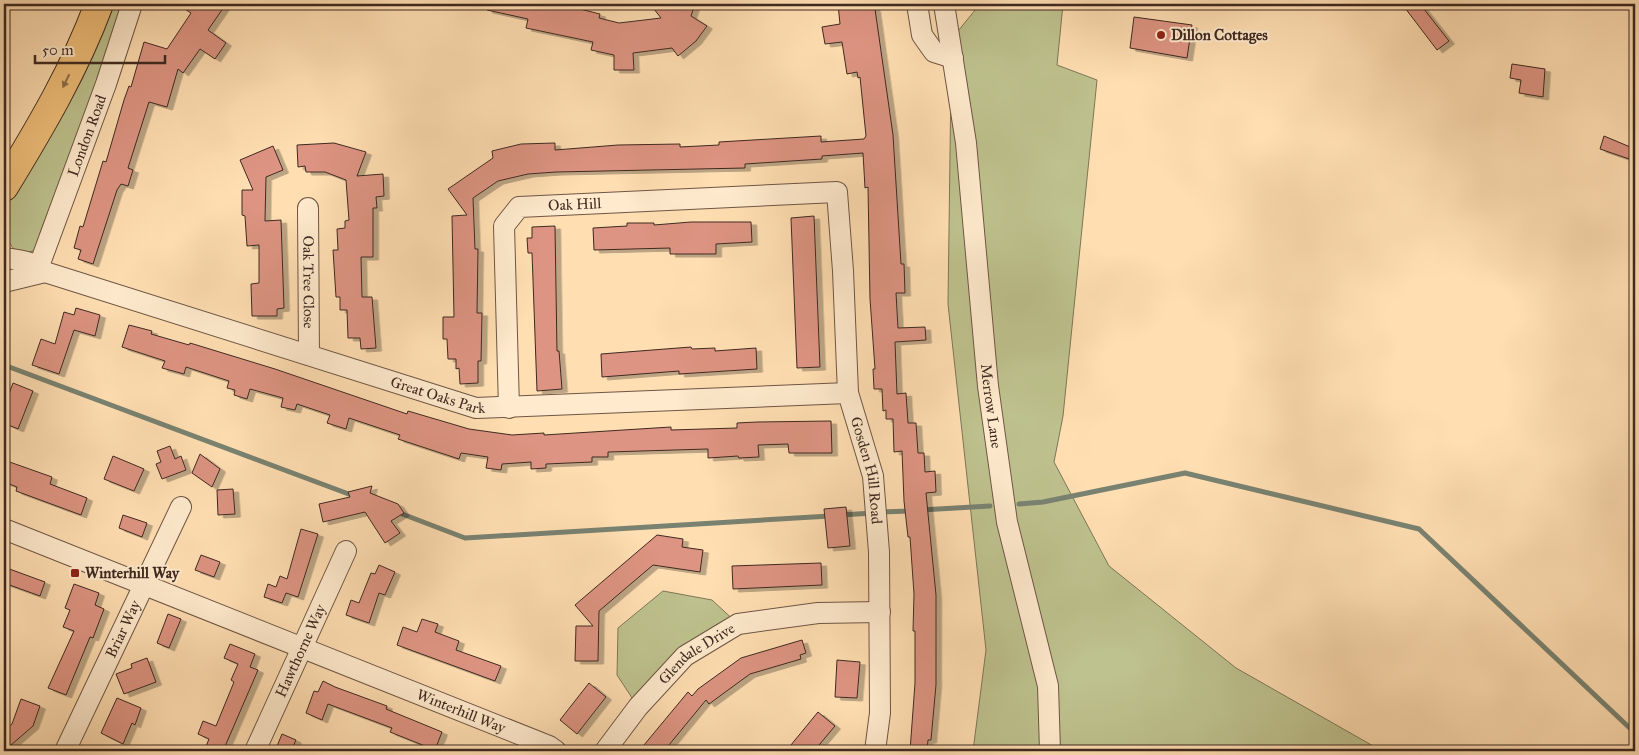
<svg xmlns="http://www.w3.org/2000/svg" width="1639" height="755" font-family="'IM FELL Great Primer',serif">
  <style>
    .green { fill: #bec28e; stroke: #7e7657 }
    .lines { fill: none; stroke-linecap: round; stroke-linejoin: round }
    .stream { stroke: #798271; stroke-width: 5 }
    .building { fill: #dd9482; stroke: #3e2920; filter: url(#shadow) }
    .minor-casing { stroke: #6e5644; stroke-width: 22 }
    .highway-casing { stroke: #3e2920; stroke-width: 30 }
    .minor { stroke: #ffeacd; stroke-width: 20 }
    .highway { stroke: #f0bf79; stroke-width: 28 }
    .oneway { fill: #8e6c48 }
    .poi-dot { fill: #8f2418; stroke: #ffeacd; stroke-width: 2 }
    .labels { text-anchor: middle; stroke-width: 4; stroke-linejoin: round; paint-order: stroke }
    .poi-label { font-size: 15px; font-weight: bold; fill: #3e2920; stroke: #ffeacd; text-anchor: start }
    .street-label { font-size: 15px; fill: #3e2920; stroke: #ffeacd }
  </style>
  <defs>
    <filter id="shadow"><feDropShadow dx="5.5" dy="3" stdDeviation="0" flood-color="#0004"/></filter>
  </defs>
  <rect width="100%" height="100%" fill="#ffdeb2"/>
  <filter id="stains"><feTurbulence type="fractalNoise" baseFrequency=".004" numOctaves="4"/><feColorMatrix values="0 0 0 0 .2 0 0 0 0 .09 0 0 0 0 .02 0 0 0 .5 -.17"/></filter>
  <radialGradient id="worn" r=".72"><stop offset=".6" stop-color="#630" stop-opacity="0"/><stop offset="1" stop-color="#630" stop-opacity=".3"/></radialGradient>
  <path class="green" d="M111,4H124L81,132L67,163L40,233L43,239L42,246C7,269 2,228 8,203Z
    M980,4H1063L1057,65L1097,80L1063,416L1054,462L1109,566L1236,668L1382,751H973L986,650L948,304L951,81L954,36Z
    M663,591L712,600L738,624L638,707L617,675L618,628Z"/>
  <g class="lines">
    <path class="stream" d="M4,365L354,496
      M1019,504L1043,502L1185,473L1419,529L1635,733
      M921,510L990,506
      M397,512L465,538L830,516
      M881,512L910,511
      M841,515L873,513"/>
  </g>
  <path class="building" d="M177,4H226L208,30L226,43L215,59L200,49L183,73L178,69L167,107L149,102L128,168L133,170L128,186L121,184L117,190L93,264L78,259L81,250L74,248L80,226L83,227L103,161L106,162L124,100L129,86L131,87L144,42L167,49L191,13Z
    M487,4H568V6L600,14L599,18L619,23L661,18L650,4H695L691,16L707,26L696,41L678,56L672,48L633,53L634,70H614V55L591,50L593,42L526,28L528,19L487,10Z
    M838,4H872L875,9L893,135L901,264H904L905,293H896L898,328L925,327L926,340L895,342L897,394L906,393L908,423H916L918,453H924L925,472L935,471L936,492L926,493L936,595V685L931,740H928L927,751H910L915,683V631H913L914,594L910,537H908L904,501L902,451L894,452L893,419H886V410L883,411L882,389H874L873,369H875L870,299L868,187L865,188L863,153L822,156V159L745,164V168L556,172L528,174L498,181L473,198L475,249H478L477,313H482L481,361H478V383L460,384L459,368L456,369V359H448L447,339H443V317H454L452,216L467,215L448,189L493,158L492,151L521,144L555,143V150L618,145L680,144V147L719,145V142L821,136V142L864,139L866,136L860,77L858,78L857,72L847,74L842,42L825,44L822,27L840,24Z
    M1402,4H1420L1449,41L1437,50Z
    M1134,17L1192,25L1187,58L1130,48Z
    M1512,64L1545,69L1543,97L1519,93L1521,80L1510,78Z
    M1604,136L1635,149V161L1600,149Z
    M334,143L366,152L357,176L383,174L384,196L376,197L377,208H373V257H361L362,297H372L376,348L361,349L360,338H348L347,310H340V297H336L333,250H338L337,229L345,228V221L349,220L346,180L325,172H306L305,166L298,167L297,145Z
    M273,146L283,170L266,177L265,221L281,220L284,308L277,309V316H252L251,284L259,283V245L247,246L245,216L242,215V190H253L240,160Z
    M814,216L820,367L797,368L791,218Z
    M691,222H751L752,242L716,244V254H670V248L594,250L593,228L627,226V223H654V225Z
    M555,226L557,351H559L562,389L537,391L532,253H528L527,238H532V227Z
    M76,308L100,315L95,336L74,330L59,374L32,365L41,339L55,344L64,312L74,315Z
    M129,325L152,331L151,334L189,345L190,343L275,369L407,414L408,411L469,429L512,435L544,433V435L671,427V430L737,428V423L757,422L831,421L832,453H789L788,444L758,445L759,457L739,458L738,456L708,458V449L608,452V457H592V462L546,464V468L531,469V462L502,464L501,470L486,468L488,457L461,453L459,459L398,439L400,435L349,418L346,429L327,423L330,415L297,404L295,410L281,407L283,398L250,389L247,399L234,395L235,390L227,388L229,381L186,367L184,374L162,368L165,361L122,347Z
    M691,347L692,349L715,348V351L756,348L757,369L679,374V371L602,377L601,354Z
    M13,383L33,391L18,429L4,423V397L7,399Z
    M170,446L175,459L181,456L186,470L162,479L156,464L161,462L157,451Z
    M200,454L220,469L212,487L192,473Z
    M113,456L144,469L134,491L104,479Z
    M4,460L52,477L50,484L87,498L81,515L16,491L17,487L4,482Z
    M372,486L370,493L398,504L404,513L391,521L400,533L385,543L365,512L323,522L319,504L350,497L348,492Z
    M233,489L235,514L218,515L217,490Z
    M846,507L850,546L828,548L824,509Z
    M123,515L147,523L142,537L119,528Z
    M301,529L318,534L298,597L286,593L282,603L264,597L268,584L276,587L280,576L287,579Z
    M657,535L683,539L682,547L703,550L700,572L653,565L599,611L598,661H575L576,626H593L575,605Z
    M201,555L220,562L214,577L195,570Z
    M821,563L822,585L733,589L732,566Z
    M379,565L395,572L385,595L379,593L369,623L346,615L351,600L359,603L371,573L375,574Z
    M4,567L45,582L40,596L4,583Z
    M74,584L99,593L95,605L104,609L93,638L90,637L66,695L48,688L74,631L63,627L70,610L65,608Z
    M168,614L181,619L169,648L157,643Z
    M422,619L438,624L435,632L459,641L456,650L501,666L495,681L397,645L403,627L417,632Z
    M802,640L806,653L800,655L801,659L750,674L709,704L706,700L664,751H639L688,692L692,696L698,689L741,658Z
    M230,644L255,654L250,667L258,670L223,751H204L209,739L198,734L203,721L216,726L234,682L231,680L238,664L224,658Z
    M147,658L156,682L124,694L116,674L132,668L131,664Z
    M837,660L860,662L857,698L835,697Z
    M323,681L335,687L387,706L386,709L442,732L435,750L390,732L392,728L328,704L322,720L306,713L314,691L318,692Z
    M589,683L606,697L577,734L560,720Z
    M117,698L141,708L135,725L132,723L123,744L101,733Z
    M21,699L40,706L33,726L4,751V731L12,724Z
    M818,712L835,726L814,751H786Z
    M282,734L296,740L291,751H275Z"/>
  <g class="lines">
    <g class="minor-casing">
      <g id="minor">
        <path d="M917,4L922,35L934,52L953,58"/>
        <path id="s1" d="M944,4L966,143L988,386L1007,522L1048,686L1050,751"/>
        <path id="s2" d="M308,208L309,355"/>
        <path id="s3" d="M4,258C19,260 33,261 45,272L476,408L848,393"/>
        <path id="s4" d="M39,266L106,84L132,4"/>
        <path d="M4,282L45,272"/>
        <path id="s5" d="M509,408L504,226L519,207L837,192L843,271L848,393L873,476L879,552L880,713L875,751"/>
        <path id="s6" d="M4,529L549,746L556,751"/>
        <path id="s7" d="M65,751L181,507"/>
        <path id="s8" d="M255,751L346,551"/>
        <path id="s9" d="M605,751L638,707L685,656L738,624L818,613L880,612"/>
      </g>
    </g>
    <g class="highway-casing">
      <path id="highway" d="M4,187C40,128 75,69 99,4"/>
    </g>
    <use href="#minor" class="minor"/>
    <use href="#highway" class="highway"/>
  </g>
  <defs><path id="oneway-solid" d="M-6-.8H1V-3.2L6.5 0L1 3.2V.8H-6Z" transform="scale(1.25)"/></defs>
  <use class="oneway" href="#oneway-solid" transform="translate(66 81) rotate(116)"/>
  <g class="poi-dot">
    <circle cx="1161" cy="35" r="5"/>
    <rect x="70" y="568" width="10" height="10" rx="2.5"/>
  </g>
  <g class="labels">
    <g class="poi-label">
      <text x="1171" y="40">Dillon Cottages</text>
      <text x="85" y="578">Winterhill Way</text>
    </g>
    <g class="street-label">
      <text dy="5" stroke="none"><textPath href="#s4" startOffset="139">London Road</textPath></text>
      <text dy="5" stroke="none"><textPath href="#s5" startOffset="262">Oak Hill</textPath></text>
      <text dy="5" stroke="none"><textPath href="#s2" startOffset="74">Oak Tree Close</textPath></text>
      <text dy="5" stroke="none"><textPath href="#s3" startOffset="456">Great Oaks Park</textPath></text>
      <text dy="5" stroke="none"><textPath href="#s1" startOffset="405">Merrow Lane</textPath></text>
      <text dy="5" stroke="none"><textPath href="#s5" startOffset="806">Gosden Hill Road</textPath></text>
      <text dy="5" stroke="none"><textPath href="#s7" startOffset="135">Briar Way</textPath></text>
      <text dy="5" stroke="none"><textPath href="#s8" startOffset="110">Hawthorne Way</textPath></text>
      <text dy="5" stroke="none"><textPath href="#s9" startOffset="135">Glendale Drive</textPath></text>
      <text dy="5" stroke="none"><textPath href="#s6" startOffset="492">Winterhill Way</textPath></text>
    </g>
  </g>
  <rect width="1639" height="755" fill="none" stroke="#ffdeb2" stroke-width="20"/>
  <rect x="5" y="5" width="1629" height="745" fill="none" stroke="#3e2920" stroke-width="2.5"/>
  <rect x="10" y="10" width="1619" height="735" fill="none" stroke="#3e2920"/>
  <path d="M35 55v8h130v-8" fill="none" stroke="#3e2920" stroke-width="2.5"/>
  <text x="42" y="55" font-size="15" fill="#3e2920" stroke="#ffeacd" stroke-width="4" paint-order="stroke">50 m</text>
  <rect width="100%" height="100%" filter="url(#stains)"/>
  <rect width="100%" height="100%" fill="url(#worn)"/>
</svg>
